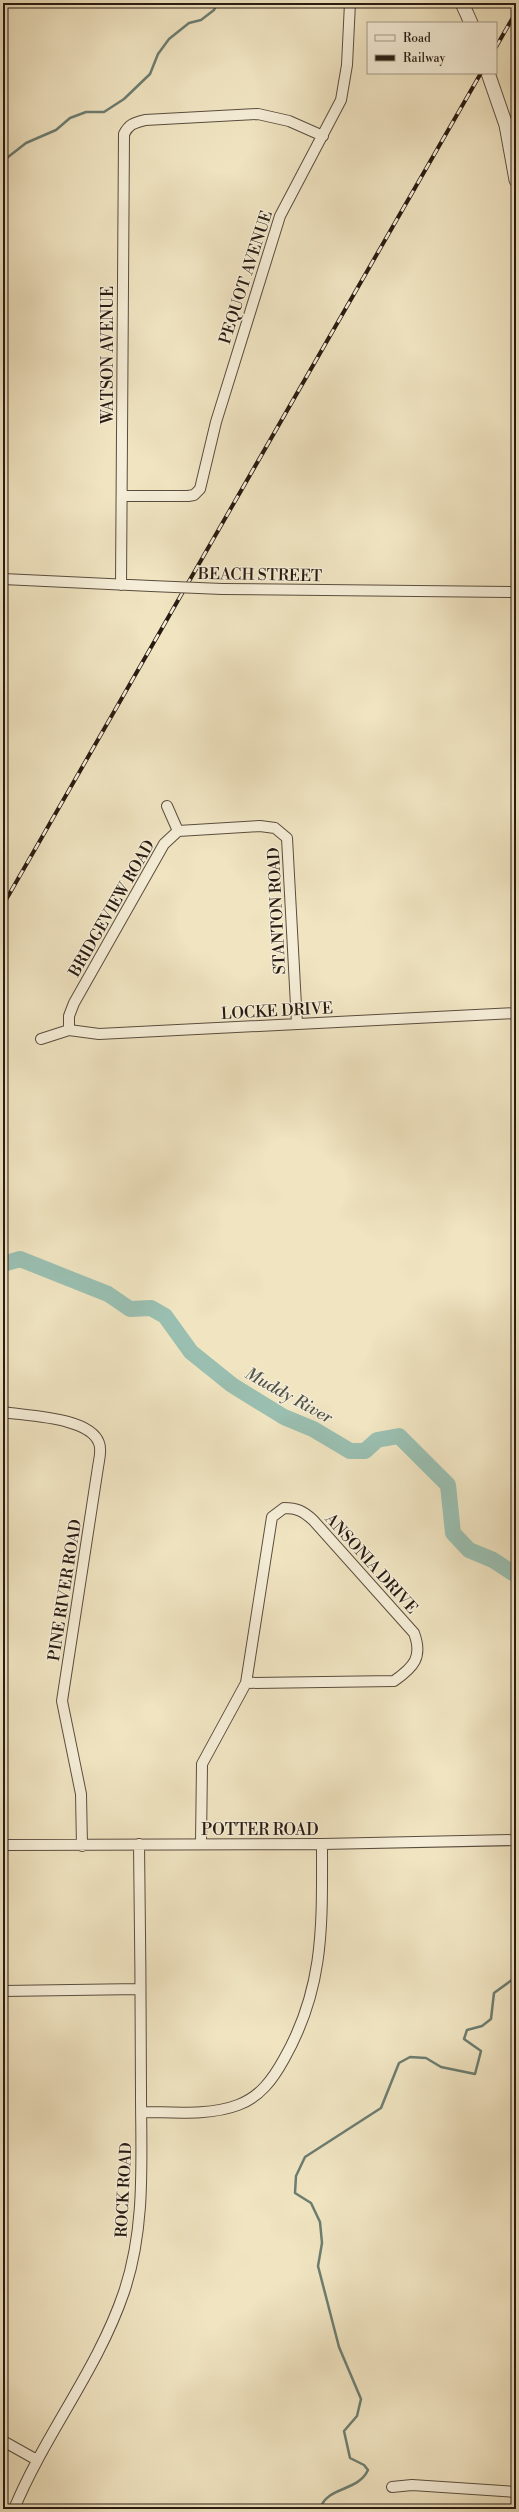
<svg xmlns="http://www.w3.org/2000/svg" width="519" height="2512" font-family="'Libre Bodoni',serif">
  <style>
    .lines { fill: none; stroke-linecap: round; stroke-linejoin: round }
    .stream { stroke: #6c7d71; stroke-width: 2.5 }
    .river { stroke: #9abfb1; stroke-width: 16 }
    .minor-casing { stroke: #5a4d3e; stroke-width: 12 }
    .tertiary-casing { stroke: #5a4d3e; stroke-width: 15 }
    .minor { stroke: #f5edd7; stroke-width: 10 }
    .tertiary { stroke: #f5edd7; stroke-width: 13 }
    .rail-casing { stroke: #281b12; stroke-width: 4 }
    .rail { stroke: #f5edd7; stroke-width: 2.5; stroke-dasharray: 8; stroke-linecap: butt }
    .minor-bridge-casing { stroke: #5a4d3e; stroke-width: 12; stroke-linecap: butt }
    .minor-bridge { stroke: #f5edd7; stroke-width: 10 }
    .labels { text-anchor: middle; stroke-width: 3; stroke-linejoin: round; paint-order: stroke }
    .street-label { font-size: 16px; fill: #281b12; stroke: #f5edd7 }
    .water-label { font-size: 17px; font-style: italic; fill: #50544a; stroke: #f5edd7 }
  </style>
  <rect width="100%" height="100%" fill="#f0e4c1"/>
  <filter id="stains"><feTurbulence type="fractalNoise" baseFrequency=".005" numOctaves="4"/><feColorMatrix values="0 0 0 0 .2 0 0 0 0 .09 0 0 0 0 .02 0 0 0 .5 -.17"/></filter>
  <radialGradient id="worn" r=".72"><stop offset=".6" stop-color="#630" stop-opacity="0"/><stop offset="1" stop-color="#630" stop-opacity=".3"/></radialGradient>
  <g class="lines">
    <path class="stream" d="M3,161L26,143L56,130L70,118L86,112H104L124,99L150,74L158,54L169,39L189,23L201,20L214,10L218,3
      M320,2509C327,2486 358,2492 368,2470L364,2465L350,2458L344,2431L357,2416L361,2399L339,2347L318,2266L322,2243L320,2222L311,2203L295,2193L296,2176L305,2157L381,2108L399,2063L410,2057L426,2058L441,2067L475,2074L481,2051L464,2039L467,2030L482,2026L491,2019L494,1993L516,1977"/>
    <path class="river" d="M3,1264L20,1259L108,1294L130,1309L151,1308L165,1316L191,1352L232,1385L284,1417L313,1429L350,1451H365L377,1440L399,1436L448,1485L453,1533L469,1550L493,1560L516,1575"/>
    <g class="minor-casing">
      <path id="minor" d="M506,125L516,123
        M122,496H188L194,495L200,489L216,422L280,216L341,100L347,65L350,3
        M3,579L151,586
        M121,585L124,134C129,124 134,123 145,120L258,114L289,121L323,136
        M222,589L516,592
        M178,831L260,826L275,828L287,838L297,1024
        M69,1030V1016L74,1003L164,844L178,831L167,806
        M41,1039L69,1030L99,1034L516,1013
        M3,1412C27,1416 90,1417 99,1443C102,1450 99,1460 98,1467L62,1701L81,1794L82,1846
        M284,1508C297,1508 303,1511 313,1520L414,1633C423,1657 414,1667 394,1681L246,1683L272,1517Z
        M201,1843L202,1764L246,1683
        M3,1845L322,1844L516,1840
        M3,1991L140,1989
        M142,2112C172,2112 209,2116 238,2105C260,2097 273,2079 284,2059C325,1987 322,1924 322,1844
        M3,2441L37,2460
        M392,2487L412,2485L516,2492
        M14,2509C45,2434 98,2369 124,2292C146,2227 141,2159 141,2092C141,2009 140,1927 139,1844"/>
    </g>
    <g class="tertiary-casing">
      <path id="tertiary" d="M462,3L471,23
        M488,73L506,125L516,180"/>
    </g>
    <use href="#minor" class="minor"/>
    <use href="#tertiary" class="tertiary"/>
    <g class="rail-casing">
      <path id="rail" d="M496,47L516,12
        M3,905L481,73"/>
    </g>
    <use href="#rail" class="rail"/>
    <g class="minor-bridge-casing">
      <path id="minor-bridge" d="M151,586L222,589"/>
    </g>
    <use href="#minor-bridge" class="minor-bridge"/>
  </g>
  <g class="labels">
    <g class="street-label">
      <text transform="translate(245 277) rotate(-72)" y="6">PEQUOT AVENUE</text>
      <text transform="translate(107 355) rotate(-90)" y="6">WATSON AVENUE</text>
      <text transform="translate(260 574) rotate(1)" y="6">BEACH STREET</text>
      <text transform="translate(111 908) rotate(-60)" y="6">BRIDGEVIEW ROAD</text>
      <text transform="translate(276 911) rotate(-93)" y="6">STANTON ROAD</text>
      <text transform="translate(277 1010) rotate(-3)" y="6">LOCKE DRIVE</text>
      <text transform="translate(372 1563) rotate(48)" y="6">ANSONIA DRIVE</text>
      <text transform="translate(64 1590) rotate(-81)" y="6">PINE RIVER ROAD</text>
      <text x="260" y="1835">POTTER ROAD</text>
      <text transform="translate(123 2190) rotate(-87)" y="6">ROCK ROAD</text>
    </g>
    <g class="water-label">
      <text transform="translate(289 1395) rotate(29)" y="6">Muddy River</text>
    </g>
  </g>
  <rect width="519" height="2512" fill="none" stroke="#f0e4c1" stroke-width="16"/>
  <rect x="4" y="4" width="511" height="2504" fill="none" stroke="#281b12" stroke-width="2"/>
  <rect x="8" y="8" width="503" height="2496" fill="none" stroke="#281b12"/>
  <rect x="367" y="22" width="130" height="52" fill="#f5edd7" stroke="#a39988"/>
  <rect x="375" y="35" width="20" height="6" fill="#f5edd7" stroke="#a39988"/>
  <text x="403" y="42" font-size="12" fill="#281b12">Road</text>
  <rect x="375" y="55" width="20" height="6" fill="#281b12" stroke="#a39988"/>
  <text x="403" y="62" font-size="12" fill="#281b12">Railway</text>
  <rect width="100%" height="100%" filter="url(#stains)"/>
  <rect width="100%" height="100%" fill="url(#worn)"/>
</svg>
